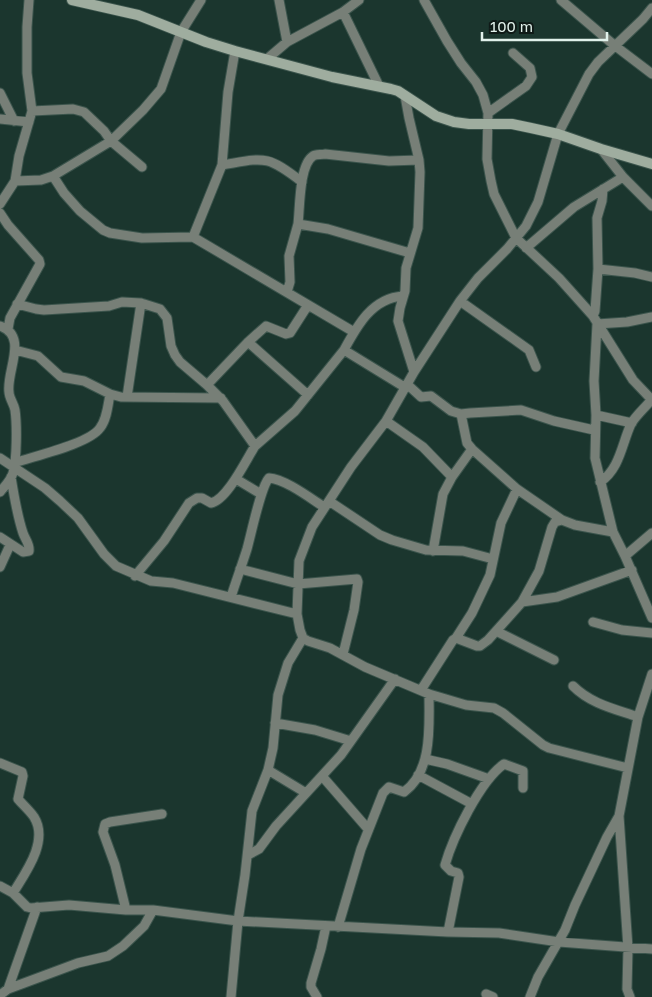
<svg xmlns="http://www.w3.org/2000/svg" width="652" height="997" font-family="'Golos Text',sans-serif">
  <style>
    .lines { fill: none; stroke-linecap: round; stroke-linejoin: round }
    .street-casing { stroke: #3b544c; stroke-width: 11 }
    .secondary-casing { stroke: #3b544c; stroke-width: 12 }
    .street { stroke: #777f77; stroke-width: 9 }
    .secondary { stroke: #9fad9f; stroke-width: 10 }
  </style>
  <rect width="100%" height="100%" fill="#1b362e"/>
  <g class="lines">
    <g class="street-casing">
      <path id="street" d="M279,0L287,42
        M424,0L447,41L461,63L476,82L483,95L488,113L487,159L491,181L494,194L516,238L559,278L593,316L633,380L652,400
        M561,0L614,45L652,74
        M343,12L379,86
        M267,59L287,42L343,12L359,0
        M0,93L14,121
        M405,96L409,118L419,160L420,172L418,228L406,268L405,291L400,308L398,321L414,372
        M32,111L73,109L84,112L104,131L111,141L142,167
        M488,113L526,86L532,77L530,68L513,53
        M0,119L29,122
        M601,149L623,177L652,206
        M222,165C264,158 266,154 302,182
        M53,176L64,193L80,211L103,230L110,233L142,238L193,237L354,332
        M15,181L41,180L53,176L111,141L143,110L161,89L181,32L201,0
        M0,204L15,181L19,156L32,111L27,73V27L29,0
        M0,213L8,225L39,260L40,264L10,318L8,329
        M298,224C300,208 299,165 313,156C316,154 321,155 325,154L389,161L419,160
        M193,237L222,165L228,92L235,51
        M526,248L574,207L623,177
        M598,269L635,273L652,277
        M287,292L290,282L289,256L298,224L328,229L410,253
        M403,296C372,298 357,326 344,350L406,388
        M460,301L529,350L536,367
        M17,304L36,309L44,310L109,306L122,302L141,303L160,309L167,318L171,346L175,355L180,362L207,385L223,401L255,446C246,460 227,500 211,503L202,498H197L189,503L164,541L135,576
        M593,316L595,311L598,269L597,218L602,201L603,189
        M652,317L627,322L597,324L594,381L596,415L595,458L613,532L625,556L652,618
        M0,326C29,336 6,371 9,392C9,398 14,404 15,410C17,424 17,459 13,473C11,480 5,486 0,492
        M248,342L308,395
        M15,350L38,356L61,377L84,381L110,394L121,397L221,398
        M207,385L248,342L266,326L286,334L290,333L308,305
        M408,385L421,397L431,396L451,411L461,414
        M127,397L141,303
        M596,415L632,423
        M386,421L423,447L452,477
        M255,446L295,411L344,350
        M0,458L45,488L60,501L78,518L104,554L116,566L151,581L173,583L297,614
        M14,463C34,456 89,444 100,428C107,419 108,405 110,394
        M236,479L261,494
        M600,482C620,469 622,443 631,424C636,415 646,407 652,399
        M329,501L380,535L392,540L426,550L463,551L493,559
        M562,520L517,489L472,449L467,443L461,414L470,413L521,410L554,421L594,430
        M0,537L23,552L29,551C30,544 25,539 23,533C17,515 14,496 11,477
        M433,551L443,494L452,477L472,449
        M625,556L652,533
        M0,567L10,545
        M240,569L298,584L357,579L358,582L354,610L343,654
        M231,597C236,581 242,565 247,549C251,535 261,486 269,478C285,479 310,498 324,507
        M522,602L557,597L632,570
        M593,622L622,630L652,633
        M496,631L554,660
        M456,638L472,613L490,575L501,523L517,489
        M573,686C591,704 615,709 638,717
        M421,690L453,640L456,638L477,646H480L488,640L522,602L539,571L552,527L555,522L562,520L575,525L613,532
        M275,723L315,730L351,741
        M425,759L447,764L489,779
        M0,763L22,772L23,776L18,799C23,805 29,810 34,817C49,841 26,872 13,893
        M628,768L549,748L543,745L503,713L494,708L466,705L429,694L365,667L330,648L308,641L303,638L300,630L297,614L299,561L312,527L351,467L386,421L414,372L460,301L478,278L507,249L526,226L538,202L558,134L589,74L598,62L643,19L652,8
        M268,770L306,793
        M418,775L472,804
        M322,776L368,829
        M248,855L259,849L276,826L341,755L395,679
        M0,886L13,893L27,907L31,908L69,905L126,910H153L238,921L448,932L499,933L559,942L652,949
        M126,910L115,865L103,832L105,824L110,822L162,814
        M338,927L361,849L383,793L389,787L404,792C433,771 429,725 429,694
        M448,932L459,877L458,873L451,871L445,865C453,837 480,781 504,764L523,771V788
        M8,989L37,907
        M486,994L493,997
        M0,995L8,989L78,963L108,956L123,946L144,926L153,910
        M231,997L238,921L245,875L252,811L268,770L273,748L278,695L288,663L303,638
        M317,997L311,987V983L321,949L326,926
        M530,997L538,977L565,930L575,905L607,837L619,816
        M630,997L627,989L628,948L619,816L638,717L652,674"/>
    </g>
    <g class="secondary-casing">
      <path id="secondary" d="M72,0L138,15L206,42L235,51L332,77L391,89L398,91L436,116L454,122L469,124H512L531,128L558,134L601,149L652,164"/>
    </g>
    <use href="#street" class="street"/>
    <use href="#secondary" class="secondary"/>
  </g>
  <path d="M482 32v8h125v-8" fill="none" stroke="#e1f1eb" stroke-width="2.5"/>
  <text x="490" y="32" font-size="15" fill="#e1f1eb" stroke="#0f1a17" stroke-width="4" paint-order="stroke">100 m</text>
</svg>
